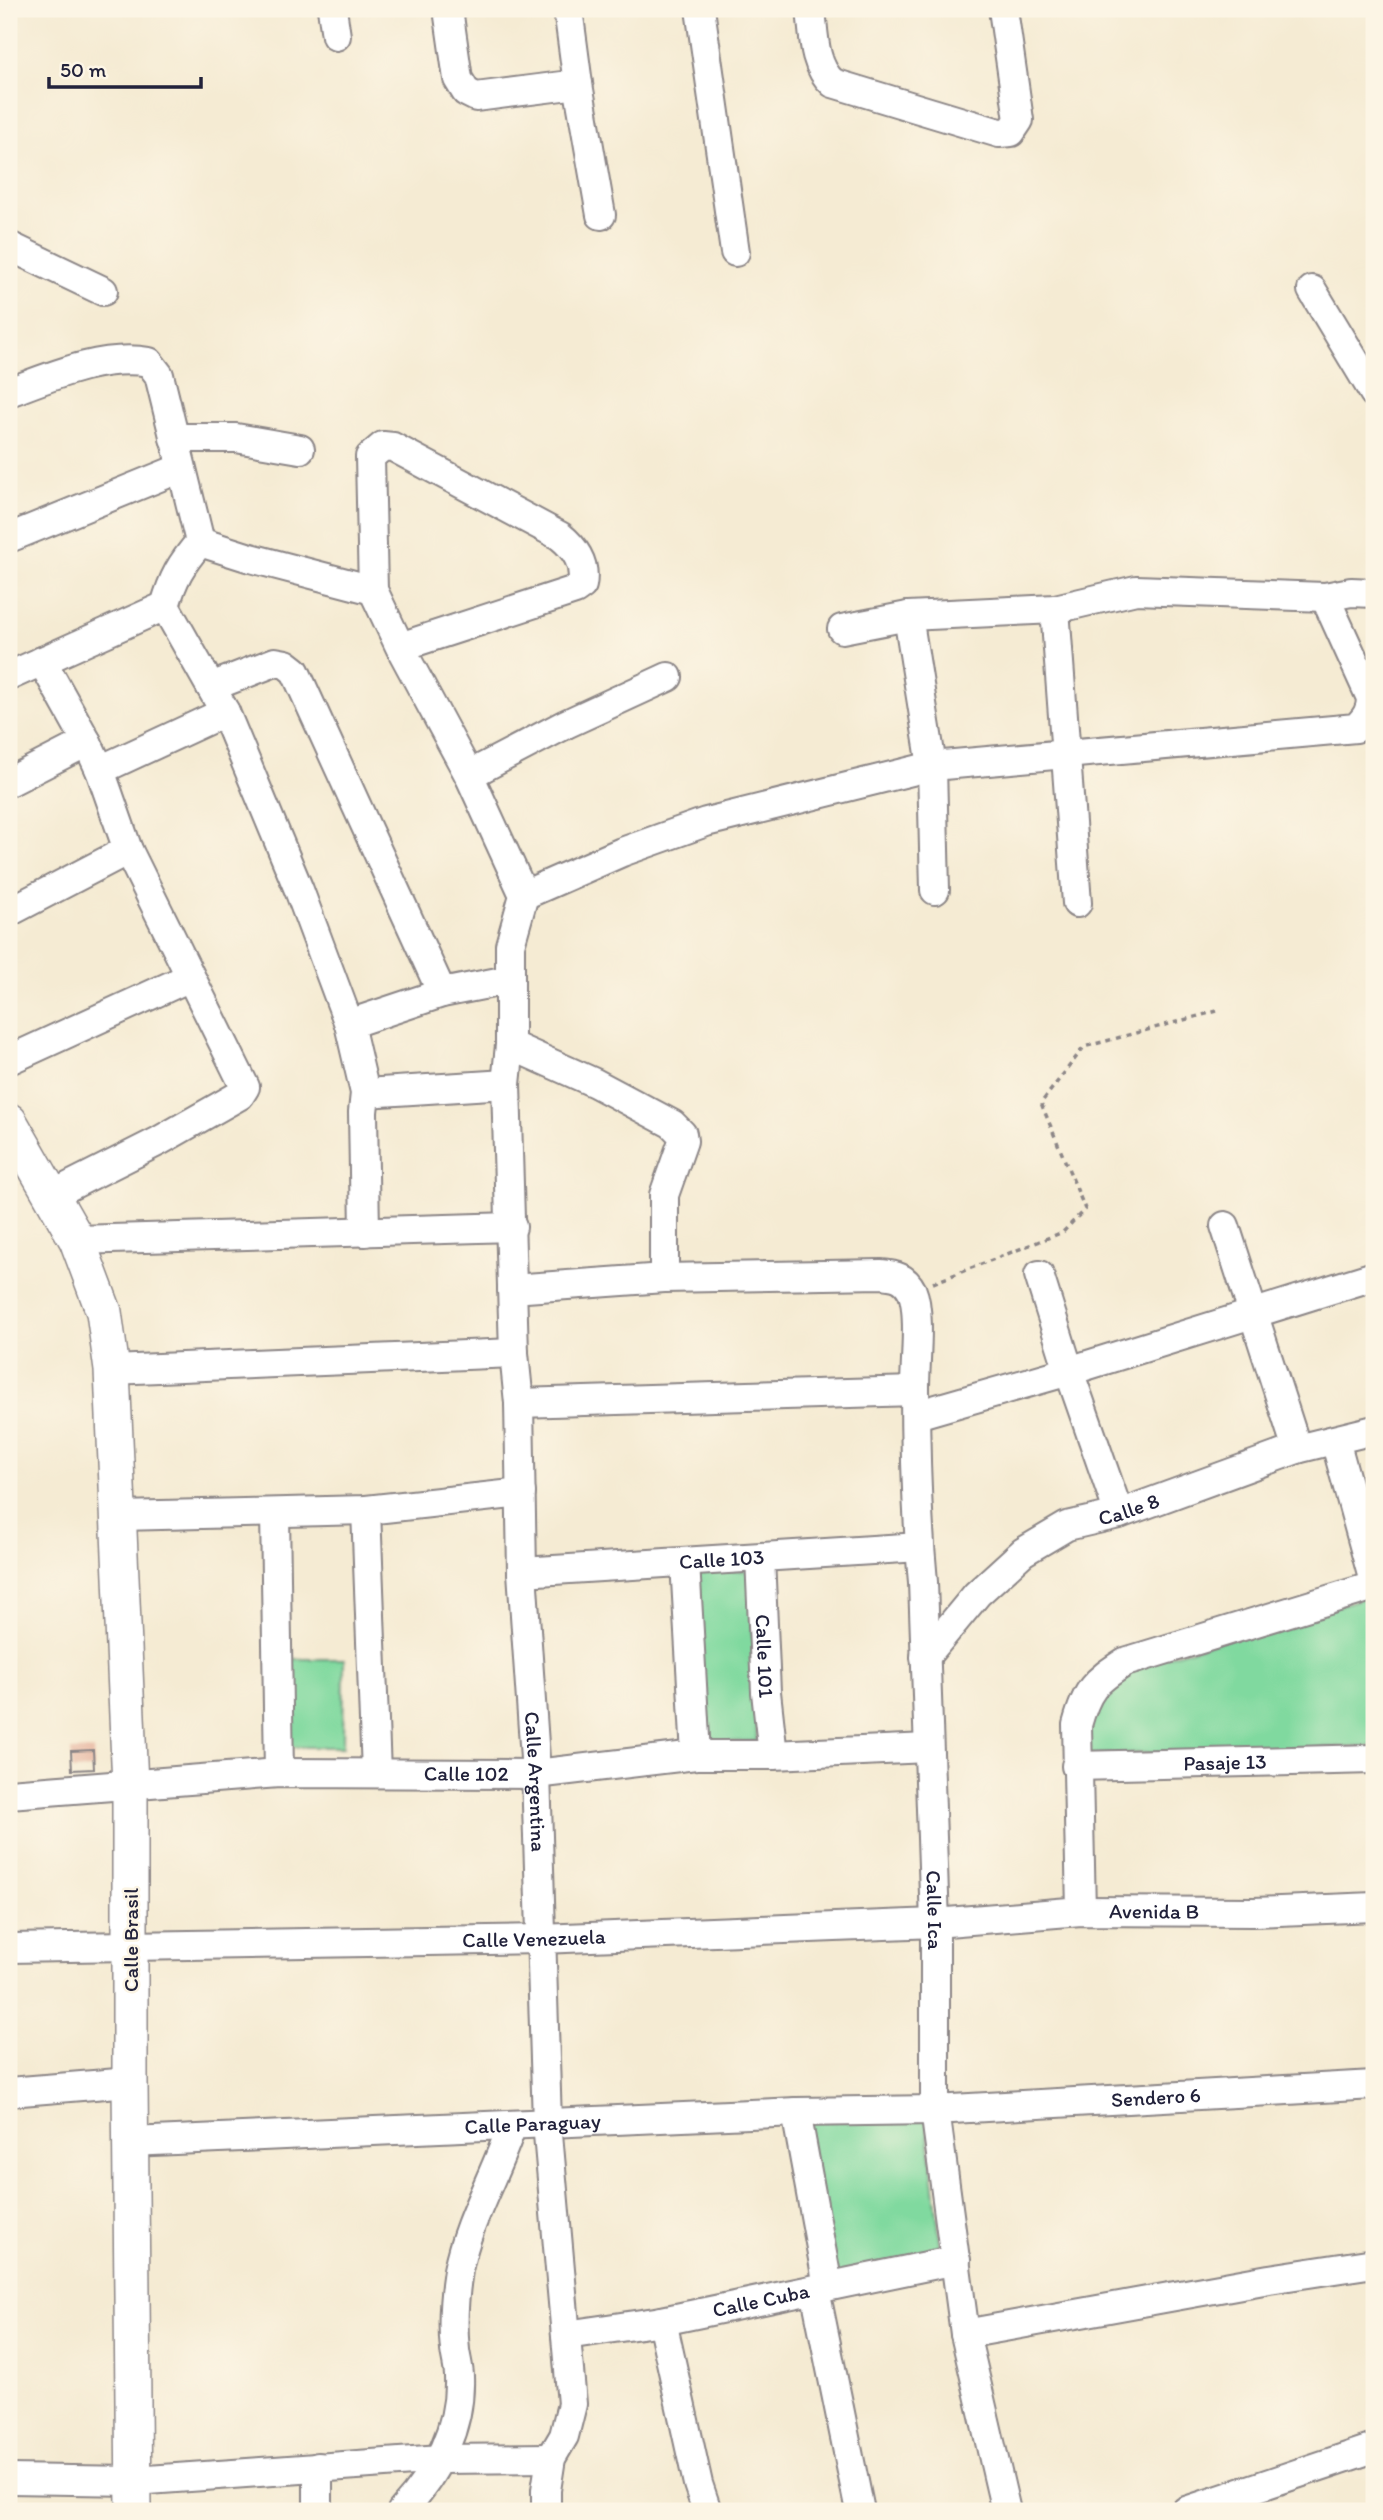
<svg xmlns="http://www.w3.org/2000/svg" width="1383" height="2520" font-family="Itim,sans-serif">
  <style>
    .green { fill: #80d99f; stroke: #517e6d; stroke-width: 2 }
    .building { fill: #e7b7a2 }
    .lines { fill: none; stroke-linecap: round; stroke-linejoin: round }
    .minor-casing { stroke: #8c8687; stroke-width: 32 }
    .major-casing { stroke: #8c8687; stroke-width: 38 }
    .path { stroke: #8c8687; stroke-width: 3.5; stroke-dasharray: 5 5; stroke-linecap: butt }
    .minor { stroke: #fff; stroke-width: 28 }
    .major { stroke: #fff; stroke-width: 35 }
    .labels { text-anchor: middle; stroke-width: 5; stroke-linejoin: round; paint-order: stroke }
    .street-label { font-size: 21px; fill: #22223b; stroke: #fcf5e5 }
  </style>
  <rect width="100%" height="100%" fill="#fcf5e5"/>
  <filter id="ink" filterUnits="userSpaceOnUse"><feTurbulence type="fractalNoise" baseFrequency=".0143" numOctaves="2"/><feDisplacementMap in="SourceGraphic" scale="14" xChannelSelector="R" yChannelSelector="G"/><feConvolveMatrix kernelMatrix="1 2 1 2 8 2 1 2 1" color-interpolation-filters="sRGB"/></filter>
  <filter id="wash" filterUnits="userSpaceOnUse"><feTurbulence type="fractalNoise" baseFrequency=".00686" numOctaves="4" result="noise"/><feDisplacementMap in="SourceGraphic" scale="28" xChannelSelector="R" yChannelSelector="G"/><feGaussianBlur stdDeviation="1.57" result="paint"/><feColorMatrix in="noise" values="0 0 0 0 0 0 0 0 0 0 0 0 0 0 0 0 0 1.4 0 .05"/><feComposite in="paint" operator="in"/></filter>
  <g filter="url(#wash)">
    <rect width="100%" height="100%" fill="#f5ebd3"/>
    <path class="green" d="M750,1570L757,1741L700,1743L693,1573Z
      M1366,1597L1374,1624V1746L1084,1755L1086,1716L1106,1685L1152,1661Z
      M288,1659H344L343,1747H288Z
      M926,2116L942,2258L834,2278L806,2121Z"/>
    <g id="blocks">
      <path class="building" d="M93,1750L94,1769L72,1770L71,1751Z"/>
    </g>
  </g>
  <g filter="url(#ink)">
    <use href="#blocks" fill-opacity="0" stroke="#8c8687" stroke-width="2"/>
    <g class="lines">
      <g class="minor-casing">
        <g id="minor">
          <path d="M332,9L336,36"/>
          <path d="M448,9L458,79L466,92L476,97L578,84"/>
          <path d="M568,9L578,84L601,215"/>
          <path d="M700,9L735,252"/>
          <path d="M811,9C814,34 813,66 833,83L999,133L1011,132L1019,120L1003,9"/>
          <path d="M9,246L103,291"/>
          <path d="M1312,290L1374,393"/>
          <path d="M9,392C52,376 102,354 149,362L159,375L200,542C181,564 173,578 165,606L225,712L299,890L349,1024L442,993L508,980"/>
          <path d="M174,438H236L300,449"/>
          <path d="M9,538L181,468"/>
          <path d="M200,542L247,557L373,590"/>
          <path d="M1055,609L1077,903"/>
          <path d="M908,616L932,766L935,890"/>
          <path d="M842,629L908,616L1055,609L1136,590L1325,597L1351,592L1374,593"/>
          <path id="s1" d="M400,647L575,590L582,585C586,564 576,549 560,536L393,447L383,446L370,457L373,590L400,647L469,775L524,895L510,945V1045L506,1084L514,1353L519,1403L522,1572L536,1773L547,2123L572,2404L564,2436L551,2458L546,2490V2511"/>
          <path d="M42,661L87,742L100,770L128,850L245,1087L240,1095L159,1141L52,1195"/>
          <path d="M9,676L165,606"/>
          <path d="M211,687L275,662L286,664L295,671L442,993"/>
          <path d="M100,770L225,712"/>
          <path d="M469,775L566,724L668,677"/>
          <path d="M9,782L87,742"/>
          <path d="M524,895L622,852L706,822L932,766L1356,728C1366,718 1371,711 1371,698L1325,597"/>
          <path d="M9,912L128,850"/>
          <path d="M349,1024L365,1093L363,1112L365,1232"/>
          <path d="M510,1045L595,1083L672,1124L682,1134L683,1141L664,1195V1278"/>
          <path d="M9,1060L190,977"/>
          <path d="M365,1093L506,1084"/>
          <path d="M1225,1226L1297,1449"/>
          <path d="M77,1240L512,1227"/>
          <path d="M1039,1275L1069,1371L1119,1514"/>
          <path id="s2" d="M512,1289L664,1278L881,1274C895,1275 905,1277 912,1291C921,1312 915,1363 915,1387C915,1452 917,1518 923,1582L935,1923V2110L965,2334L1006,2511"/>
          <path d="M112,1370L514,1353"/>
          <path d="M519,1403L915,1391"/>
          <path d="M916,1415L1069,1371L1374,1276"/>
          <path d="M1335,1440L1374,1582"/>
          <path d="M366,1510L376,1773"/>
          <path d="M275,1513L279,1773"/>
          <path d="M120,1516L366,1510L521,1493"/>
          <path id="s3" d="M760,1558L766,1692L773,1755"/>
          <path d="M685,1562L696,1755"/>
          <path id="s4" d="M522,1572L920,1547"/>
          <path id="s5" d="M925,1657L977,1594L1023,1552L1067,1526L1119,1514L1297,1449L1374,1430"/>
          <path id="s6" d="M1076,1766L1374,1759"/>
          <path id="s7" d="M9,1794L279,1773L536,1774L696,1755H773L928,1748"/>
          <path d="M1081,1911L1077,1725C1087,1689 1094,1682 1125,1662L1374,1586"/>
          <path id="s8" d="M9,1948L541,1939L935,1923L1081,1911L1254,1912L1374,1907"/>
          <path d="M9,2092L130,2082"/>
          <path d="M796,2112L828,2286"/>
          <path id="s9" d="M131,2142L796,2112L935,2110L1374,2085"/>
          <path d="M815,2290L860,2511"/>
          <path d="M662,2321L698,2484L707,2511"/>
          <path d="M965,2334L1269,2279L1374,2263"/>
          <path id="s10" d="M566,2335L662,2321L956,2260"/>
          <path d="M9,2479L134,2481L441,2459L551,2458"/>
          <path d="M318,2511V2467"/>
          <path d="M402,2511C436,2474 461,2429 459,2377C459,2368 456,2359 455,2350C452,2324 454,2296 458,2270C468,2219 496,2174 512,2125"/>
          <path d="M1186,2511L1374,2448"/>
        </g>
      </g>
      <g class="major-casing">
        <path id="major" d="M9,1121L77,1240L104,1312L112,1370L130,1785V2082L134,2511"/>
      </g>
      <path class="path" d="M933,1283L1063,1232L1085,1209L1041,1103L1084,1047L1217,1011"/>
      <use href="#minor" class="minor"/>
      <use href="#major" class="major"/>
    </g>
  </g>
  <g class="labels">
    <g class="street-label">
      <text dy="7" stroke="none"><textPath href="#s5" startOffset="259">Calle 8</textPath></text>
      <text dy="7" stroke="none"><textPath href="#s4" startOffset="200">Calle 103</textPath></text>
      <text dy="7" stroke="none"><textPath href="#s3" startOffset="98">Calle 101</textPath></text>
      <text dy="7" stroke="none"><textPath href="#s6" startOffset="149">Pasaje 13</textPath></text>
      <text dy="7" stroke="none"><textPath href="#s7" startOffset="458">Calle 102</textPath></text>
      <text dy="7" stroke="none"><textPath href="#s1" startOffset="1829">Calle Argentina</textPath></text>
      <text dy="7" stroke="none"><textPath href="#s2" startOffset="1027">Calle Ica</textPath></text>
      <text dy="7" stroke="none"><textPath href="#s8" startOffset="1146">Avenida B</textPath></text>
      <text dy="7" stroke="none"><textPath href="#s8" startOffset="525">Calle Venezuela</textPath></text>
      <text transform="translate(131 1940) rotate(-90)" y="7">Calle Brasil</text>
      <text dy="7" stroke="none"><textPath href="#s9" startOffset="1026">Sendero 6</textPath></text>
      <text dy="7" stroke="none"><textPath href="#s9" startOffset="402">Calle Paraguay</textPath></text>
      <text dy="7" stroke="none"><textPath href="#s10" startOffset="198">Calle Cuba</textPath></text>
    </g>
  </g>
  <rect width="1383" height="2520" fill="none" stroke="#fcf5e5" stroke-width="35"/>
  <path d="M49 77v10h152v-10" fill="none" stroke="#22223b" stroke-width="3.5"/>
  <text x="60" y="77" font-size="21" fill="#22223b" stroke="#fcf5e5" stroke-width="5" paint-order="stroke">50 m</text>
</svg>
